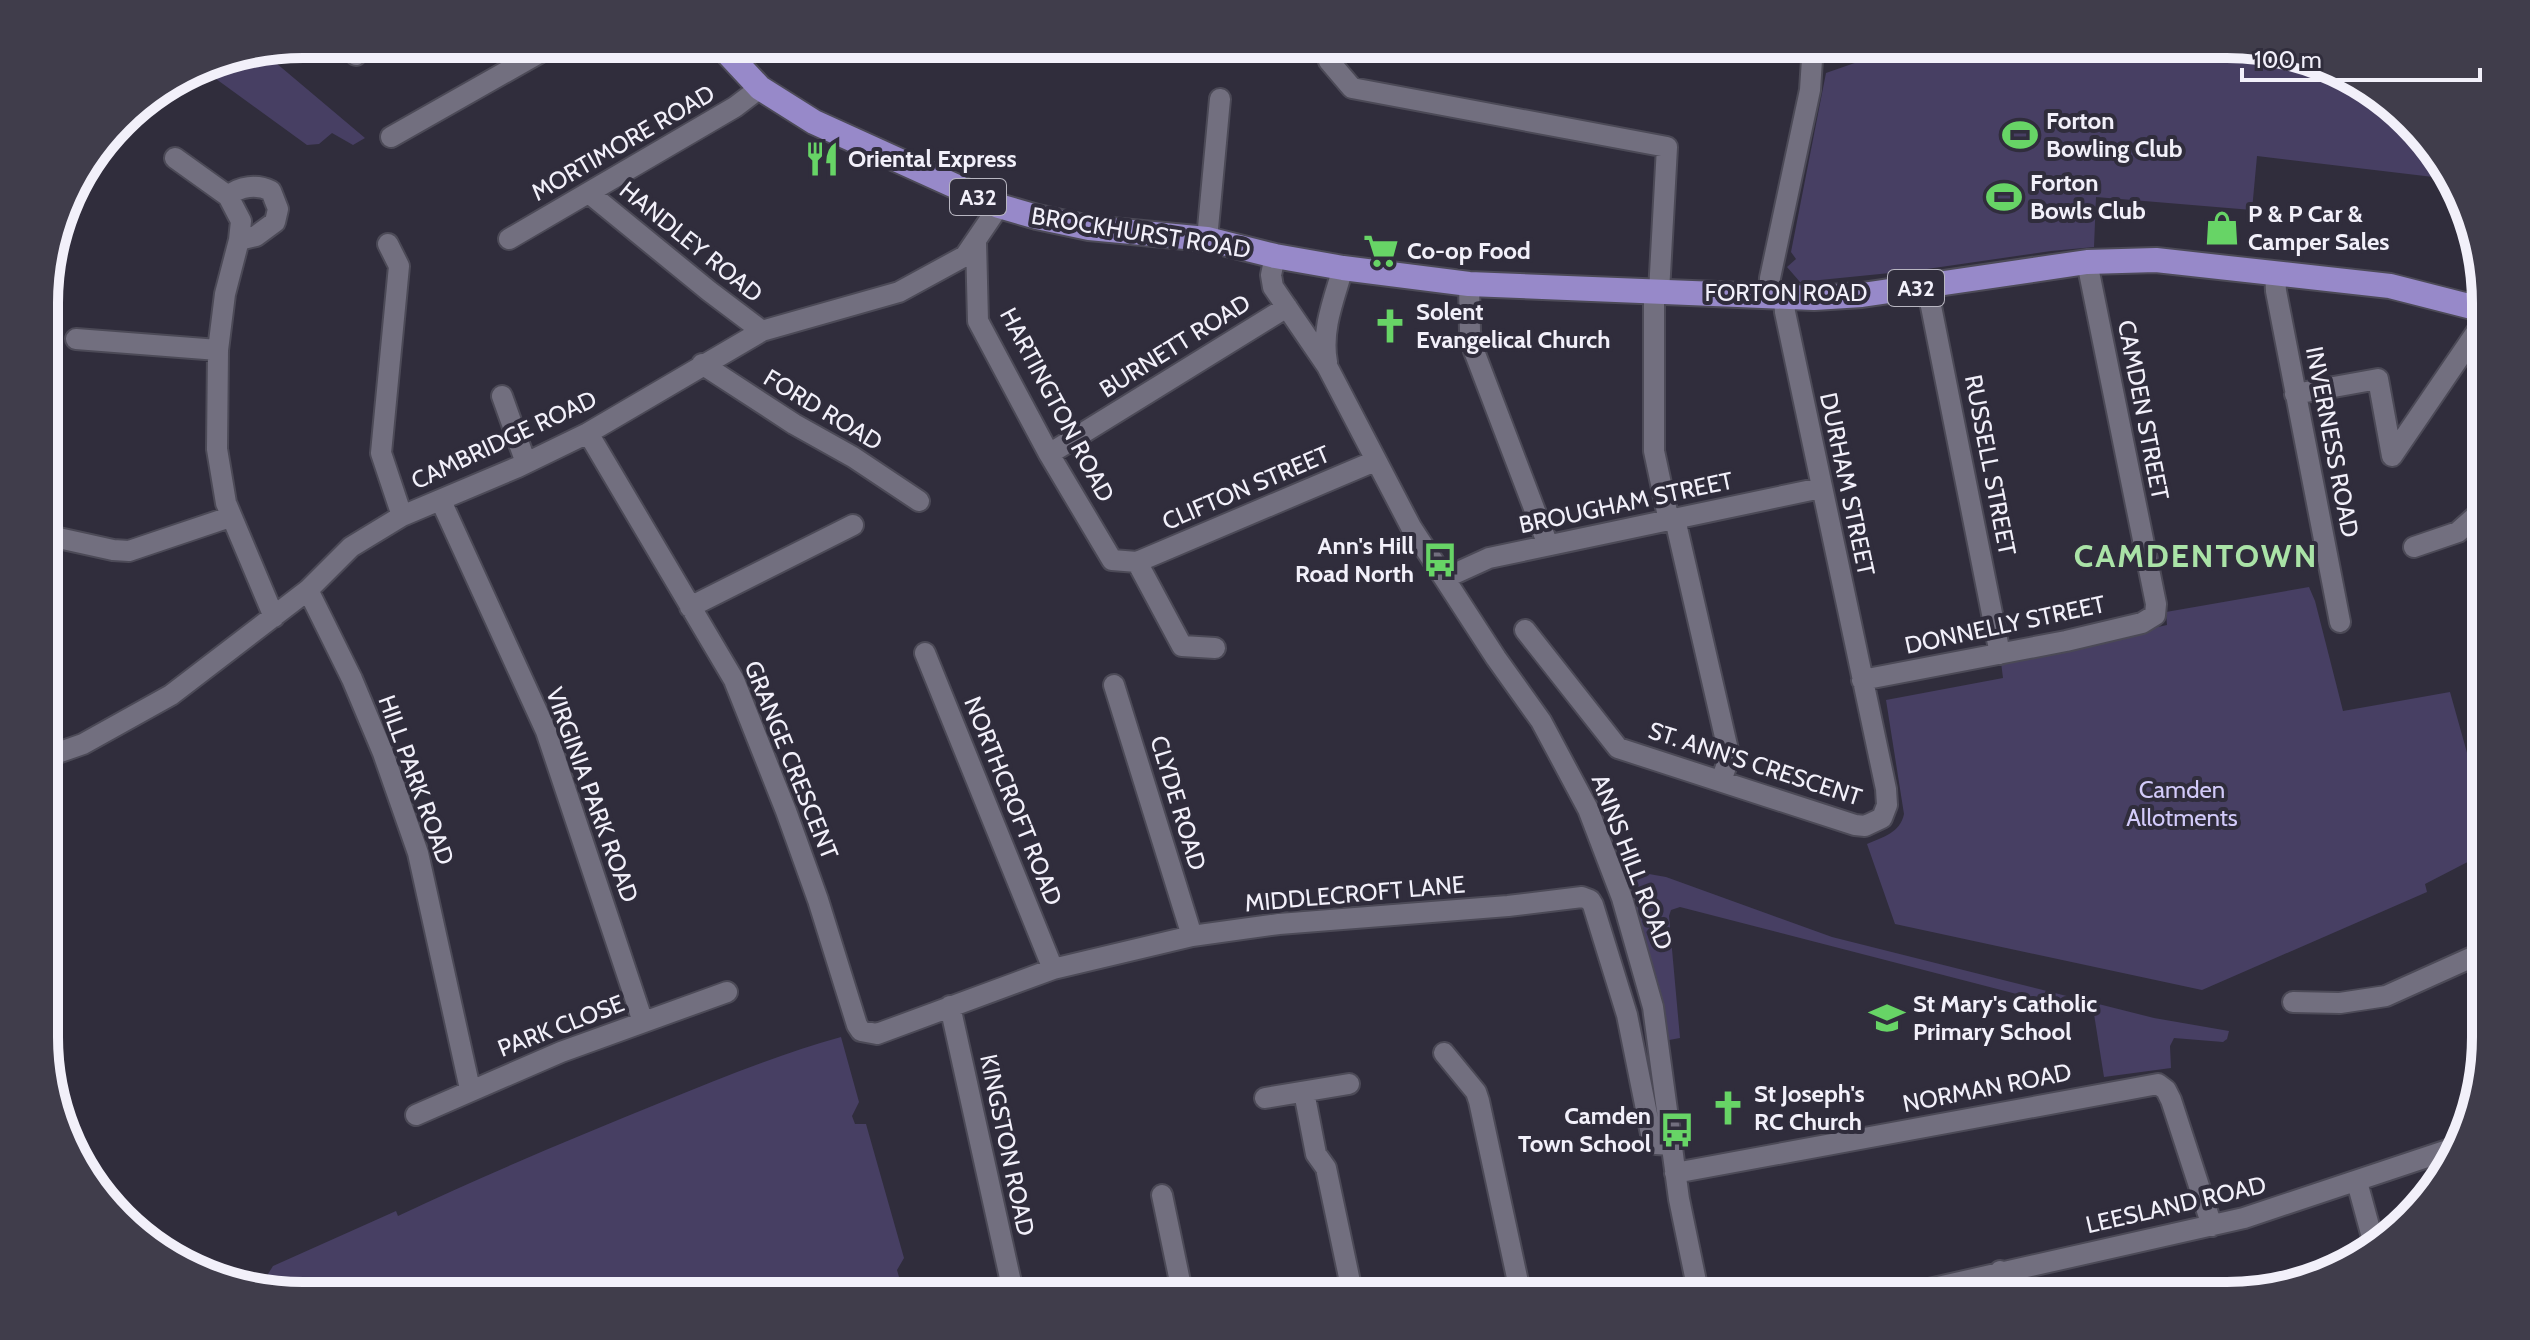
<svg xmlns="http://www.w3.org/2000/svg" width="2530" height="1340" font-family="Cabin,sans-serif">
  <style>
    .green { fill: #473f63 }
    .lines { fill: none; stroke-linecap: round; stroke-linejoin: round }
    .minor-casing { stroke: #4c4a57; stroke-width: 24 }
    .major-casing { stroke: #4c4a57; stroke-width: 28 }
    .minor { stroke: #726f7f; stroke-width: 20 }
    .major { stroke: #9789c9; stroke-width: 24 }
    .labels { text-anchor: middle; stroke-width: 8; stroke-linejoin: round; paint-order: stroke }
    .shield { fill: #302d3c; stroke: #b8b6c1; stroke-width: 2 }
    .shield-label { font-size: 22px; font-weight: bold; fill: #f2f0fa }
    .poi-label { font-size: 24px; font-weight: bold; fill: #f2f0fa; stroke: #302d3c; text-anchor: start }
    .street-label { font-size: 24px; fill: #f2f0fa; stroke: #302d3c }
    .park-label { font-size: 24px; fill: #d3cbfa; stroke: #302d3c }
    .district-label { font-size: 32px; font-weight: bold; letter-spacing: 2px; fill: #aae3a7; stroke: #302d3c }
    .rim { fill: none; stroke: #f2f0fa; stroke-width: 10 }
  </style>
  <rect width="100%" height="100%" fill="#302d3c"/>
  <path class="green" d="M2227,44L2342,71L2442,159L2450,179L2257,156L2252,210L2096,197L2094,247L2051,251L1920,270L1800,282L1787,267L1796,259L1791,252L1826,73L1906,45Z
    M263,52L365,138L353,145L332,133L319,144L307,145L212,76L163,89L204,64Z
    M2309,587L2315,601L2343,711L2450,692L2485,817V853L2425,884L2427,892L2202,990L1895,924L1867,844C1883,837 1900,833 1904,814L1886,700L2003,678L2001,662L2167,625L2166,612Z
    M1632,871L1666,877L1832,937L2154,1018L2229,1031L2227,1039L2223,1042L2174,1038L2170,1046L2171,1068L2104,1077L2094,1014L1680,907L1671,910L1669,916L1680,1038L1669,1040L1629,884L1628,878Z
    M841,1037L859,1102L852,1116L855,1124H866L904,1258L897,1270L899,1277H907L912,1296H303L271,1289L268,1274L273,1266L396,1211L398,1216C485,1175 573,1138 662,1102C721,1078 780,1054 841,1037Z"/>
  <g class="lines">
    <g class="minor-casing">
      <path id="minor" d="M352,44L356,55
        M1324,44L1329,61L1352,88L1667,147L1659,292
        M391,137L555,44
        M175,158L228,196L241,221L239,240L225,294L218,350L217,449L226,503L274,617
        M589,193L709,291L762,331
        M228,196C240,186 257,184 271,191L278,209L275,222L256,236L239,240
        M509,239L735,107L760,88
        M1207,239L1220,99
        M976,242L978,321L1049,454L1112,560L1137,562L1375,461
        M388,244L399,266L381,453L402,516
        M1275,256L1271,275L1273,287L1327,366L1411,527L1496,658L1541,721L1588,809L1622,898L1653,1007L1679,1199L1699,1296
        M2275,272L2276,291L2340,622
        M1469,284L1470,332L1474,351L1548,545
        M1927,286L2000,654
        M1654,292V451L1669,521
        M1769,297L1770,278L1810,90L1813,44
        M76,339L218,350
        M1327,362C1321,330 1334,299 1343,268
        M702,364L794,424L853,457L919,501
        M2295,394L2378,379L2392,456L2484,321
        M502,396L526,463
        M588,433L734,680L786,811L818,900L857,1025L861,1031L877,1034L1053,969L1192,936L1279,924L1508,906L1582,897L1590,900L1593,905L1627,1015L1651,1134L1656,1144L1672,1145
        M1049,454L1287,307
        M441,501L546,731L643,1022
        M1675,519L1728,750V761L1721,781
        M45,535L113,550L129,551L230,517
        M2414,547L2458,532L2485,508
        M1137,562L1182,646L1215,648
        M1445,578L1489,558L1821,488
        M308,590L352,679L383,753L418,853L470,1089
        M690,607L853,525
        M1525,630L1618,748L1855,825L1865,826L1882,818L1887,805L1886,789L1785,312L1784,298
        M925,653L1053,969
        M1862,680L2066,641L2142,623L2155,615L2156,604L2087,262
        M1114,685L1192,936
        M46,757L83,744L171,695L308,590L351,547L402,516L518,467L588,433L762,331L899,292L965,256L999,206
        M2293,1002L2340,1003L2386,996L2486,951
        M950,1006L1014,1296
        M1444,1053L1476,1092L1479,1101L1521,1296
        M1304,1092L1316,1154L1326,1168L1353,1296
        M1265,1098L1349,1084
        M416,1115L561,1052L727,992
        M1675,1173L2158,1084L2166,1090L2171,1100L2212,1226
        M2357,1182L2375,1248
        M1162,1195L1183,1296
        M2000,1271L2005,1296
        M1898,1296L2244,1218L2460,1146"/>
    </g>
    <g class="major-casing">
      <path id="major" d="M719,44L760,88L814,122L999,206L1037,217L1089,228L1207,239L1275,256L1343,268L1469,284L1814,298L1862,295L2087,262L2156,260L2390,286L2484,310"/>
    </g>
    <use href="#minor" class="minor"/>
    <use href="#major" class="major"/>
  </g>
  <defs>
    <g id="stadium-bare" transform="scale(2.76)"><path d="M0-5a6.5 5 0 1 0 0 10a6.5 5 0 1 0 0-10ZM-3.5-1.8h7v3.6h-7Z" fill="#67d466" stroke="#302d3c" stroke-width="2.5" paint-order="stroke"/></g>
    <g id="restaurant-bare" transform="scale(2.76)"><path d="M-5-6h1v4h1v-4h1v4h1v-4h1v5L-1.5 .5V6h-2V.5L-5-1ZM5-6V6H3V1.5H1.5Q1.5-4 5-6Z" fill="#67d466" stroke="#302d3c" stroke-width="2.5" paint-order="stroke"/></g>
    <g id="shop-bare" transform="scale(2.76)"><path d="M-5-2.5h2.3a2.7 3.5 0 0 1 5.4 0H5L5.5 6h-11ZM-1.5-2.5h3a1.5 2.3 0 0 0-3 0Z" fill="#67d466" stroke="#302d3c" stroke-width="2.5" paint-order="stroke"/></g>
    <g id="supermarket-bare" transform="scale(2.76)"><path d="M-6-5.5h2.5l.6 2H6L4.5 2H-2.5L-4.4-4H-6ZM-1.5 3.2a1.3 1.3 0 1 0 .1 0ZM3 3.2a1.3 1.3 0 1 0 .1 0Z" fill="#67d466" stroke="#302d3c" stroke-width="2.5" paint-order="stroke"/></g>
    <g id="church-bare" transform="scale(2.76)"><path d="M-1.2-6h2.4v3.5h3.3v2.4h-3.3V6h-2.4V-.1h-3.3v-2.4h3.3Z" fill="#67d466" stroke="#302d3c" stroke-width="2.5" paint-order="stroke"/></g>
    <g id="bus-bare" transform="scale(2.76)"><path d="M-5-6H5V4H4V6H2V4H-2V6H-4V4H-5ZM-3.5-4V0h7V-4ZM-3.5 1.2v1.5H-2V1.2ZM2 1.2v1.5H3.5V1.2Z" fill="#67d466" stroke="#302d3c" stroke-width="2.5" paint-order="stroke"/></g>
    <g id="school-bare" transform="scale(2.76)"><path d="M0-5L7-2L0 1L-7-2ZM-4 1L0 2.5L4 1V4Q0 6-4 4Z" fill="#67d466" stroke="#302d3c" stroke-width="2.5" paint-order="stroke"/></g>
  </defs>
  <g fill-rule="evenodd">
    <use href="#stadium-bare" x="2020" y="135"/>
    <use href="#restaurant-bare" x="822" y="159"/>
    <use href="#stadium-bare" x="2004" y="197"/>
    <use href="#shop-bare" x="2222" y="228"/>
    <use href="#supermarket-bare" x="1381" y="251"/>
    <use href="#church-bare" x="1390" y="326"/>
    <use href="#bus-bare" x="1440" y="560"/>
    <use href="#school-bare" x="1887" y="1018"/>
    <use href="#church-bare" x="1728" y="1108"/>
    <use href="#bus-bare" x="1677" y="1130"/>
  </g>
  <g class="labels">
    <g class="shield">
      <rect x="950" y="179" width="56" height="36" rx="6"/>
      <rect x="1888" y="270" width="56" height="36" rx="6"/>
    </g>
    <g class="shield-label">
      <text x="978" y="205">A32</text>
      <text x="1916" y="296">A32</text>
    </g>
    <g class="poi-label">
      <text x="2046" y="129">Forton<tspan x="2046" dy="28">Bowling Club</tspan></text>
      <text x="848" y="167">Oriental Express</text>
      <text x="2030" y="191">Forton<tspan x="2030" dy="28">Bowls Club</tspan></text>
      <text x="2248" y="222">P &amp; P Car &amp;<tspan x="2248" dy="28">Camper Sales</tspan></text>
      <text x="1407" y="259">Co-op Food</text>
      <text x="1416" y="320">Solent<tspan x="1416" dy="28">Evangelical Church</tspan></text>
      <text x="1414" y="554" text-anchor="end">Ann's Hill<tspan x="1414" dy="28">Road North</tspan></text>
      <text x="1913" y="1012">St Mary's Catholic<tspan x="1913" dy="28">Primary School</tspan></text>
      <text x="1754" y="1102">St Joseph's<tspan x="1754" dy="28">RC Church</tspan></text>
      <text x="1651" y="1124" text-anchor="end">Camden<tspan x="1651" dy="28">Town School</tspan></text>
    </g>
    <g class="street-label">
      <text transform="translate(623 143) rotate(-30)" y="8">MORTIMORE ROAD</text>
      <text transform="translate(1141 233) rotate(9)" y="8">BROCKHURST ROAD</text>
      <text transform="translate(691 242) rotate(39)" y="8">HANDLEY ROAD</text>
      <text x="1786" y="301">FORTON ROAD</text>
      <text transform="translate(1175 346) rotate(-32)" y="8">BURNETT ROAD</text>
      <text transform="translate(1057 405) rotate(62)" y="8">HARTINGTON ROAD</text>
      <text transform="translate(823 410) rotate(31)" y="8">FORD ROAD</text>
      <text transform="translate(2143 410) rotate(79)" y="8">CAMDEN STREET</text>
      <text transform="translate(504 440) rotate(-25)" y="8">CAMBRIDGE ROAD</text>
      <text transform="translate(2332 442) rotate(79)" y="8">INVERNESS ROAD</text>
      <text transform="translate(1990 465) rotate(79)" y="8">RUSSELL STREET</text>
      <text transform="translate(1847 484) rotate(78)" y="8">DURHAM STREET</text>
      <text transform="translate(1246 488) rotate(-23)" y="8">CLIFTON STREET</text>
      <text transform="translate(1626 503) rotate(-12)" y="8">BROUGHAM STREET</text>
      <text transform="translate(2005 625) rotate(-12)" y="8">DONNELLY STREET</text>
      <text transform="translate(791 760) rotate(68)" y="8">GRANGE CRESCENT</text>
      <text transform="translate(1755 764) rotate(18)" y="8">ST. ANN'S CRESCENT</text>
      <text transform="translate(416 780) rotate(70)" y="8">HILL PARK ROAD</text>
      <text transform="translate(592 795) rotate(70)" y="8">VIRGINIA PARK ROAD</text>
      <text transform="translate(1013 801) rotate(68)" y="8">NORTHCROFT ROAD</text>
      <text transform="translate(1178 803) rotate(73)" y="8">CLYDE ROAD</text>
      <text transform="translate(1632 862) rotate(69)" y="8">ANNS HILL ROAD</text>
      <text transform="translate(1355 894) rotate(-5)" y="8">MIDDLECROFT LANE</text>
      <text transform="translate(561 1026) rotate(-21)" y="8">PARK CLOSE</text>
      <text transform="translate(1987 1088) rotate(-11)" y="8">NORMAN ROAD</text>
      <text transform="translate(1007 1145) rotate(78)" y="8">KINGSTON ROAD</text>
      <text transform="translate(2176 1205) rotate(-13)" y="8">LEESLAND ROAD</text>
    </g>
    <g class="park-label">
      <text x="2182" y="798">Camden<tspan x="2182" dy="28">Allotments</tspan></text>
    </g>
    <g class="district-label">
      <text x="2196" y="567">CAMDENTOWN</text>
    </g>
  </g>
  <path d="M0 0H2530V1340H0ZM303 58H2227A245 245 0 0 1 2472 303V1037A245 245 0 0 1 2227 1282H303A245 245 0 0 1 58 1037V303A245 245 0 0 1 303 58Z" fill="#403d4b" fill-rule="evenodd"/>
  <path class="rim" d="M303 58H2227A245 245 0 0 1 2472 303V1037A245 245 0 0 1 2227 1282H303A245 245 0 0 1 58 1037V303A245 245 0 0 1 303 58Z"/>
  <path d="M2242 68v12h238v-12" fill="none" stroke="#f2f0fa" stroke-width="4"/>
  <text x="2254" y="68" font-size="24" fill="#f2f0fa" stroke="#302d3c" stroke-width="6" paint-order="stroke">100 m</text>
</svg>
